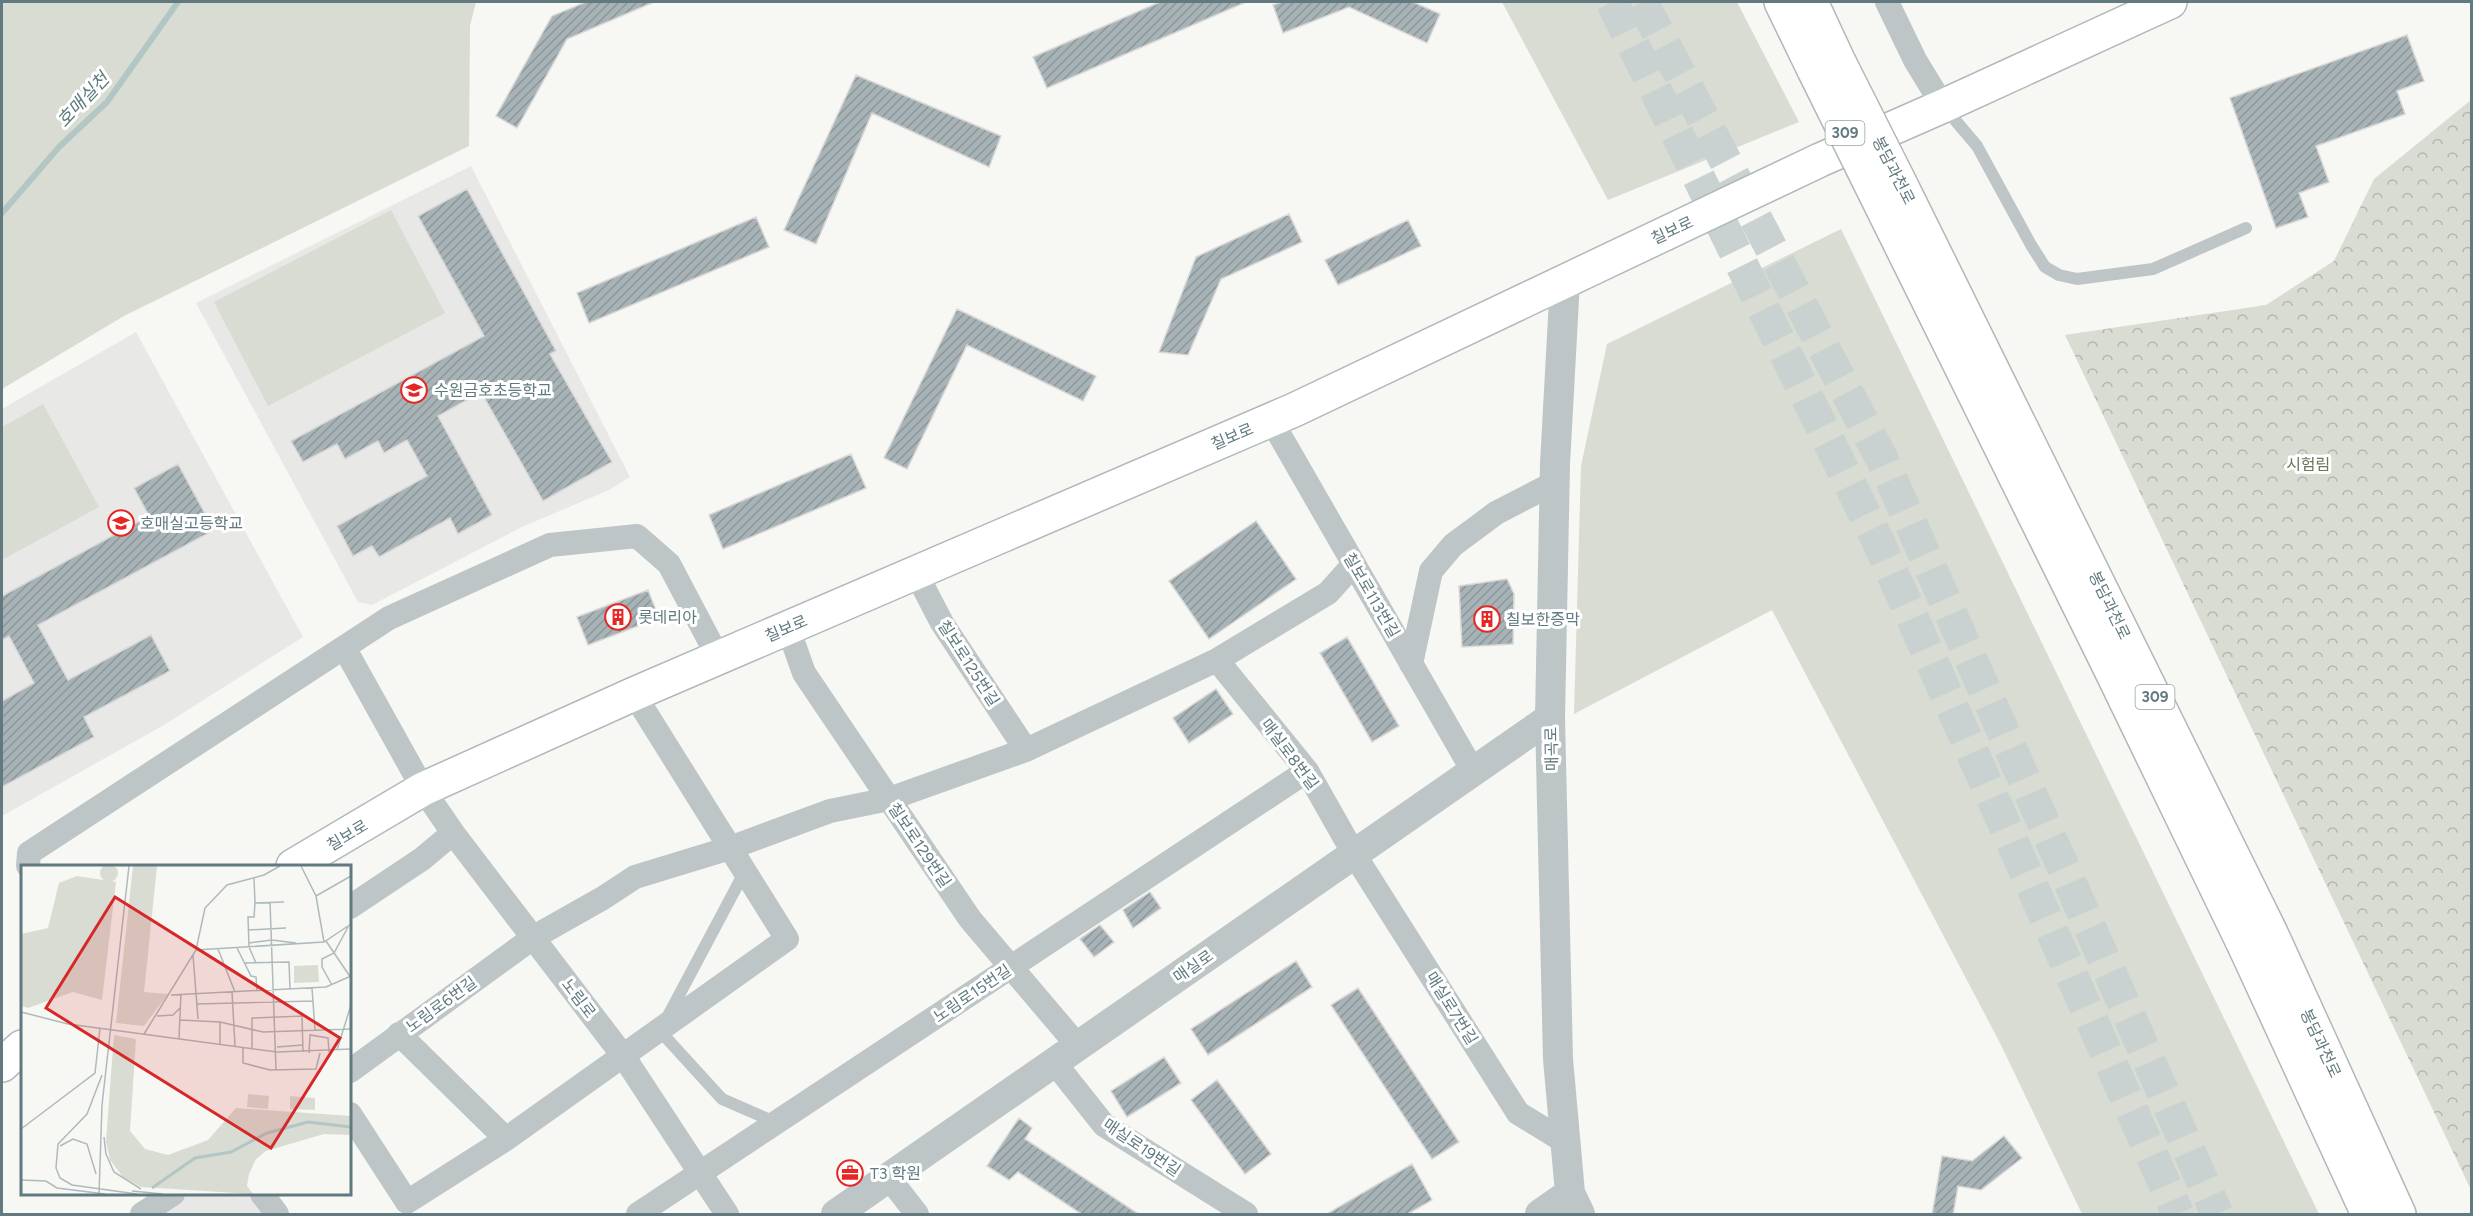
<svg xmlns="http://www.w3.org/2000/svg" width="2473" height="1216" font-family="Figtree,'Noto Sans KR',sans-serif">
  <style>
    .built { fill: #e8e8e7 }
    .forest { fill: url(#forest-crowns) }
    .green { fill: #d8dcd3 }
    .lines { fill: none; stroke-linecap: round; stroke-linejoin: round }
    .stream { stroke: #b3c6c6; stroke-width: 6 }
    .building { fill: url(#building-hatch); stroke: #d9d8d6; stroke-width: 1.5 }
    .motorway-tunnel { stroke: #cad2d1; stroke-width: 33; stroke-dasharray: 33 16; stroke-linecap: butt }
    .secondary-casing { stroke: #b0b9bc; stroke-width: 36 }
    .trunk-casing { stroke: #b1b8ba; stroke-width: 36 }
    .service { stroke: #bec5c7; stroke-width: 12 }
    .minor { stroke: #bec5c7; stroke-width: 24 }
    .tertiary { stroke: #bec5c7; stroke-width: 30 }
    .secondary { stroke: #fff; stroke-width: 33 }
    .trunk { stroke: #fff; stroke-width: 33 }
    .trunk-bridge-casing { stroke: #b1b8ba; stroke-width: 36; stroke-linecap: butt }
    .trunk-bridge { stroke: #fff; stroke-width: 33 }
    .labels { text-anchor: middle; stroke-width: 6; stroke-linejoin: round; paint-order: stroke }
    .shield { fill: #fff; stroke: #90a2a6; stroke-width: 1.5 }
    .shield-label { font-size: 15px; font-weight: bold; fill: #617a80 }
    .street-label { font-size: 16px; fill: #617a80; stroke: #fff }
    .poi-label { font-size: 16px; fill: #617a80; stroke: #fff; text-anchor: start }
    .park-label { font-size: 16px; fill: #6a7860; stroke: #fff }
    .water-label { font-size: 18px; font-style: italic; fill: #5c797b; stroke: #fff }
    .inset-river { fill: none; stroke: #b3c6c6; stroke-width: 3 }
    .inset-road { fill: none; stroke: #aebabc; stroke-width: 1.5 }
    .view { fill: #d62828; fill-opacity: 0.15; stroke: #d62828; stroke-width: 3 }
    .inset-edge { fill: none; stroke: #617a80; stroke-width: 3 }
  </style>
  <defs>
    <pattern id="forest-crowns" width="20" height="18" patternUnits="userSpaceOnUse" patternTransform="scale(1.5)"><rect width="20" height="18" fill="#d8dcd3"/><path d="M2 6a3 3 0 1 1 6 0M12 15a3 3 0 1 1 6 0" fill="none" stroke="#b3b7b0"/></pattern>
    <pattern id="building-hatch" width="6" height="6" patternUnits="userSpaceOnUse" patternTransform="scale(1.5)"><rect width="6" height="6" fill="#a7b3b6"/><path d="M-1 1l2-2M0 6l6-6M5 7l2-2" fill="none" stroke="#8b9799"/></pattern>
  </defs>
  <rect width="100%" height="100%" fill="#f7f7f4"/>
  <path class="built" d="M471,166L630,477L609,490L522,527L372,605L358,602L196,303Z
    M136,332L303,637L164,725L2,816V409Z
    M189,1194H248L262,1214H159Z"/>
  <path class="forest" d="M2471,100V1190L2065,335L2266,305L2334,261L2374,179Z"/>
  <path class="green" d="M2,2H476L470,26L469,146L124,316L2,389Z
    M1502,2H1737L1799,122L1608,200Z
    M391,210L445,313L268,406L214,302Z
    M1841,229L2319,1214H2082L2000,1043L1772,610L1574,714L1581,466L1607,344Z
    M43,404L99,507L2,560V427Z"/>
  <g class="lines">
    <path class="stream" d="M2,213L59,147L107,102L178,2"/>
  </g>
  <path class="building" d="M586,2H654L567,39L517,128L496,116L552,16Z
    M1160,2H1246L1047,88L1033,57Z
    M1282,2H1413L1440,14L1427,43L1349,7L1283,33L1273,5Z
    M2407,35L2424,81L2397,91L2405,114L2316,146L2329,182L2299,193L2308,217L2276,228L2230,98Z
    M856,75L1001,136L989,167L872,113L816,244L784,230Z
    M467,189L556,351L550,354L612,462L543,501L481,392L438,416L492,515L458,534L450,518L379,557L372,546L353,556L337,526L427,476L407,440L384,453L378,441L345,459L337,444L303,462L291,441L484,336L418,216Z
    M1289,214L1302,242L1221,279L1188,355L1159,352L1196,257Z
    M756,217L769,247L589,323L577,293Z
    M1408,220L1421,246L1338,285L1325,260Z
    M957,309L1096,376L1083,401L967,345L907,469L884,458Z
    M851,454L866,488L723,549L709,515Z
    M178,464L214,530L38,625L68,680L151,635L170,671L84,717L94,737L2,787V701L34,683L9,636L2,640V596L149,516L134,488Z
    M1256,521L1296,579L1209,639L1169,581Z
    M1507,579L1514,594L1513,644L1462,647L1459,586Z
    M648,590L659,618L588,645L577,617Z
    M1347,637L1399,726L1372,742L1320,653Z
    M1216,689L1233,714L1189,743L1173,718Z
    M1150,892L1161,908L1133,928L1123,910Z
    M1100,925L1114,942L1094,957L1080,939Z
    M1296,961L1312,987L1208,1055L1191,1029Z
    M1358,988L1459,1142L1432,1159L1331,1005Z
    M1164,1057L1181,1083L1127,1117L1111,1091Z
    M1217,1080L1271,1154L1245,1174L1191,1100Z
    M1019,1118L1032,1128L1025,1139L1140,1215H1083L1018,1172L1009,1180L987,1166Z
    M2004,1136L2022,1158L1981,1190L1958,1186L1953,1215H1932L1942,1156L1972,1161Z
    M1412,1164L1432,1200L1406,1215H1325Z"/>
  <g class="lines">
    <path class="motorway-tunnel" d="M1612,2L1878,541L2178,1214
      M1642,2L1883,461L2217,1214"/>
    <g class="secondary-casing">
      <path id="secondary" d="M293,866L423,789L634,694L1294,410L1820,160L1943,106L2170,2
        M2,1065L22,1047"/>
    </g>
    <g class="trunk-casing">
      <path id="trunk" d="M1781,2L1814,70
        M1811,2L1839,62
        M1901,185L2270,931L2399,1214
        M1876,195L2109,666L2245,947L2368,1214"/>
    </g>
    <path class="service" d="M1944,107L1977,146L2031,245L2045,267L2059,275L2077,279L2153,269L2246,228
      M745,871L660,1031L722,1099L777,1123"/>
    <path class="minor" d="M1887,2L1915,60L1943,106
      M1271,420L1473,771
      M916,573L942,623L1026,750
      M788,628L804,673L970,919L1078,1046
      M345,649L423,789L453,833L624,1057L727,1214
      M1217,660L1307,771L1354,854L1518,1113L1567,1143
      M1411,664L1431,571L1453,545L1496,513L1554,483
      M28,866L29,853L389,618L550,545L637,536L669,564L718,657
      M350,907L422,859L453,833
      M399,1034L506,1139
      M1054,1062L1104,1125L1246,1214
      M350,1071L534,937L603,898L635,877L730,848L830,811L889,799L1026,750L1217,660L1328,593L1354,564
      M350,1114L407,1202L506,1139L787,939L634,694
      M889,1178L917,1214
      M262,1194L277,1214
      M142,1214L173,1194
      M638,1214L1307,771"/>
    <path class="tertiary" d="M1565,281L1555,464L1550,718L1558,1059L1570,1193L1580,1214
      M836,1214L1550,718
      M1540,1214L1570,1193"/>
    <use href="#secondary" class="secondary"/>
    <use href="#trunk" class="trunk"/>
    <g class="trunk-bridge-casing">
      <path id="trunk-bridge" d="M1839,62L1901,185
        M1814,70L1876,195"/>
    </g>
    <use href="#trunk-bridge" class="trunk-bridge"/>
  </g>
  <defs>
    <g id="school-ring" transform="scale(1.35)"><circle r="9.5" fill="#fff" stroke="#e72624" stroke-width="1.5"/><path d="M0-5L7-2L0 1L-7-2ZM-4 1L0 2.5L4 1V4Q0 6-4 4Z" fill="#e72624"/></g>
    <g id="building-ring" transform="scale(1.35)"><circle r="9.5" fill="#fff" stroke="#e72624" stroke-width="1.5"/><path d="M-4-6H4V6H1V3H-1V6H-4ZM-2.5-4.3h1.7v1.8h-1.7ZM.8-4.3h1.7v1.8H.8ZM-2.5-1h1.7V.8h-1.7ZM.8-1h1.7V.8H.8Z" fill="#e72624"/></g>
    <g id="office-ring" transform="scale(1.35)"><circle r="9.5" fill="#fff" stroke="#e72624" stroke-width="1.5"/><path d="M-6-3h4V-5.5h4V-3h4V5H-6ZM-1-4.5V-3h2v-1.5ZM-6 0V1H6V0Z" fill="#e72624"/></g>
  </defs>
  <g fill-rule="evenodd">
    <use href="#school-ring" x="414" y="390"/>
    <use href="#school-ring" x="121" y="523"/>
    <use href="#building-ring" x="618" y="617"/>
    <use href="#building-ring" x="1487" y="619"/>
    <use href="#office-ring" x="850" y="1173"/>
  </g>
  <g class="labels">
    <g class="shield">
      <rect x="1825.5" y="121" width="39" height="24" rx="4.5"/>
      <rect x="2135.5" y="685" width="39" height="24" rx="4.5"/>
    </g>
    <g class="shield-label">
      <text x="1845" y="138">309</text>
      <text x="2155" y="702">309</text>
    </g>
    <g class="street-label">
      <text transform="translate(1894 170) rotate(63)" y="6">봉담과천로</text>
      <text transform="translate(1672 230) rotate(-25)" y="6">칠보로</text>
      <text transform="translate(1232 436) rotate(-23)" y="6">칠보로</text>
      <text transform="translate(1372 595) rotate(60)" y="6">칠보로113번길</text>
      <text transform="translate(2110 605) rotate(64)" y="6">봉담과천로</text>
      <text transform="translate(786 628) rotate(-23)" y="6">칠보로</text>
      <text transform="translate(969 663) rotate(57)" y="6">칠보로125번길</text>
      <text transform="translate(1551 749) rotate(-91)" y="6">매곡로</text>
      <text transform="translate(1290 754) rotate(53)" y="6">매실로8번길</text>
      <text transform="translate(347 835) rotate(-31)" y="6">칠보로</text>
      <text transform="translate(920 845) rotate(56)" y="6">칠보로129번길</text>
      <text transform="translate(1193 966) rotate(-35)" y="6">매실로</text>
      <text transform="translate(972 993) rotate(-34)" y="6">노림로15번길</text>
      <text transform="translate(579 998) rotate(53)" y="6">노림로</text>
      <text transform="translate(441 1004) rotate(-36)" y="6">노림로6번길</text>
      <text transform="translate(1452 1008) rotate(58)" y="6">매실로7번길</text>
      <text transform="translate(2321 1043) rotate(65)" y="6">봉담과천로</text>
      <text transform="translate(1142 1147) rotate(34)" y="6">매실로19번길</text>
    </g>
    <g class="poi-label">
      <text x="434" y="396">수원금호초등학교</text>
      <text x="140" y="529">호매실고등학교</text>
      <text x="638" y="623">롯데리아</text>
      <text x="1506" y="625">칠보한증막</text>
      <text x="870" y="1179">T3 학원</text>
    </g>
    <g class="park-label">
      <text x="2308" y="470">시험림</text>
    </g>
    <g class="water-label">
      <text transform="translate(83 100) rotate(-47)" y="6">호매실천</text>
    </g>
  </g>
  <g transform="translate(21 865)">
    <rect width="330" height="330" fill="#f7f7f4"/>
    <path d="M56,11L95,17L81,135L52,127L7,143L0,141V69L27,63L38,18Z" fill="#d8dcd3"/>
    <path d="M79 8a9 9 0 1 1 18 0a9 9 0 1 1-18 0ZM112,1H136L123,127L147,129L123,161L95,158ZM297,100L298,117L273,118V101ZM93,170L115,174L109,266L124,284L147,290L187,275L215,243L330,251V270L303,269L245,286L235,294L228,309L226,321L232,329L120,322L102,312L89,295L85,276ZM227,229L248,231L247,244L226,242ZM269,231L294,233V245L269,244Z" fill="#d8dcd3"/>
    <path class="inset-river" d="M131,323L174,293L210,287L246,268L287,257L330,262"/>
    <path class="inset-road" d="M280,1L295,31L303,77M233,13L234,38L233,52H227L228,82L235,98M295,31L330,11M249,37L255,205M234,38L263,37M227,65L265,63M305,76L330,113M228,78L251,75L275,78M216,83L230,111L235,112L236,126M197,84L214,127M175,85L303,77L330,59M172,90L177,154M224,98L268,97L269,124M311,120L301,102V94L313,88L327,62M291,123L294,165M211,127L214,181M150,130L305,122L330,111M175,139L292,136M0,147L47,159L256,187L330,184M136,151L152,150L159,143M159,155L199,157L242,167L330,164M123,169L175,85L184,43L206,20L243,10L259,1M158,173L160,129M199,179V157M256,182L282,180M222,183V198L249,205L295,204L299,188M231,184V153L281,151L282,187M316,185L330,140M288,188L289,170L307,173L308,187M81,210L66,249L37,279L35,303L39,313L51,320L116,329M0,264L74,208L79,163M83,272L85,289L93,307L120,324M39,281L52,274L66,279L75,309M0,315L25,316L36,323L84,329M111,326L142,329M78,329L81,240L108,1"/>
    <path class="view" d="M94,32L319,173L250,283L25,143Z"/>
    <rect width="330" height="330" class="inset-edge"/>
  </g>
  <rect width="2473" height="1216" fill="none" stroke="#617a80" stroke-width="6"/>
</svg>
